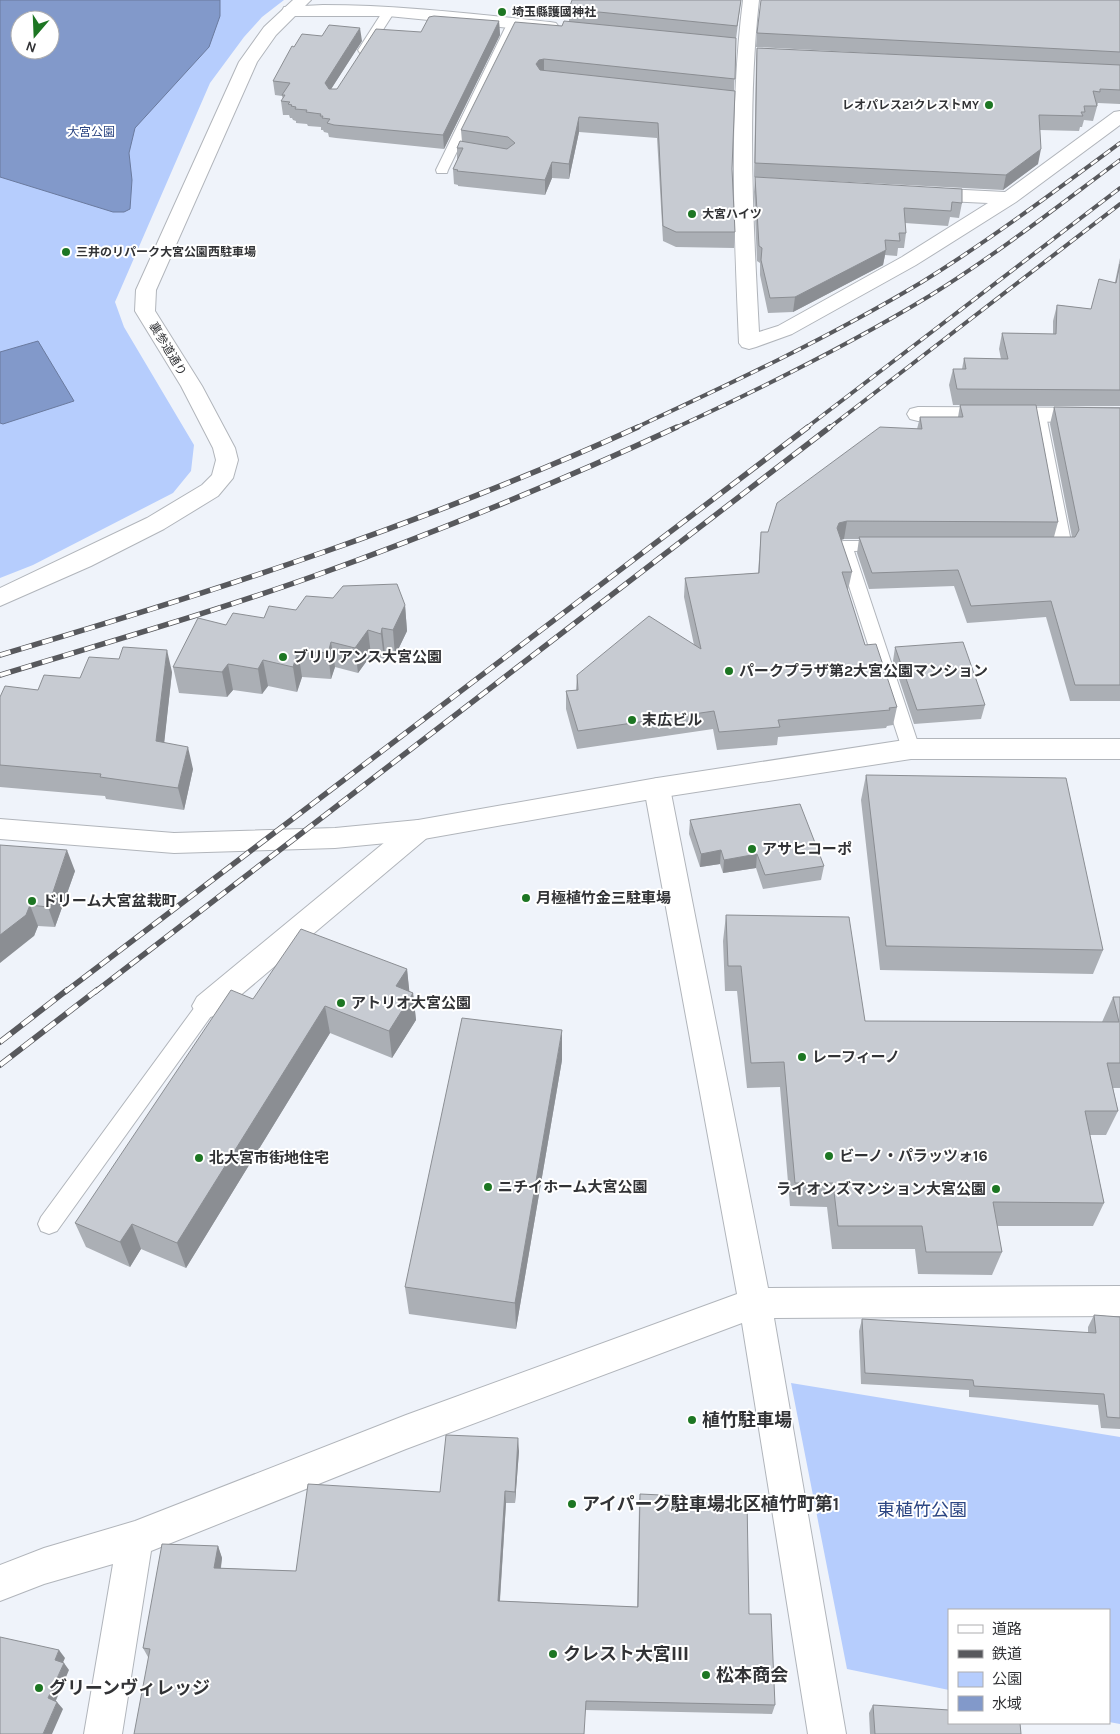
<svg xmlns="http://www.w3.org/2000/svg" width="1120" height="1734" font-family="Karla,'Noto Sans JP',sans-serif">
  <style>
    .green { fill: #b6cdfd; fill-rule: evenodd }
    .water { fill: #8299ca; stroke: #6a7a9e; fill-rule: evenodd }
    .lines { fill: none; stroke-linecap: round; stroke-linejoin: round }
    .lane-casing { stroke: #b1b5bb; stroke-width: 2 }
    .street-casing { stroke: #b1b5bb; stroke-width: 2 }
    .secondary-casing { stroke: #b1b5bb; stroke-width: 2 }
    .lane { fill: #fff; fill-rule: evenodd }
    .street { fill: #fff; fill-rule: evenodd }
    .secondary { fill: #fff; fill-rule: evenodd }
    .rail-far2-casing { stroke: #58595d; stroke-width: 4 }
    .rail-far1-casing { stroke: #58595d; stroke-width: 5.5 }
    .rail-casing { stroke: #58595d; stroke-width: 6 }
    .rail-far2 { stroke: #fff; stroke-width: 2.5; stroke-dasharray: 8; stroke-linecap: butt }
    .rail-far1 { stroke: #fff; stroke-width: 4; stroke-dasharray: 11; stroke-linecap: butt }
    .rail { stroke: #fff; stroke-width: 4.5; stroke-dasharray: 14; stroke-linecap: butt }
    .wall { fill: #abafb5 }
    .shaded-wall { fill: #8b8e93 }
    .building { fill: #c7cbd2; stroke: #8b8e93 }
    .poi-dot { fill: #1d7623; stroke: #fff; stroke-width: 2 }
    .labels { text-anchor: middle; stroke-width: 4; stroke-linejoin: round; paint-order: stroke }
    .far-poi-label { font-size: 12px; font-weight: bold; fill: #323336; stroke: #fff; text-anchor: start }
    .far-park-label { font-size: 12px; fill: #2c4683; stroke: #fff }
    .far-street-label { font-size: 12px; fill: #323336; stroke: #fff }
    .poi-label { font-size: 15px; font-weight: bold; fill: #323336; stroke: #fff; text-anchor: start }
    .near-poi-label { font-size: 18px; font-weight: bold; fill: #323336; stroke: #fff; text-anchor: start }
    .near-park-label { font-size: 18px; fill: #2c4683; stroke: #fff }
  </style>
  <rect width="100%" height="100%" fill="#eff3fa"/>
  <path class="green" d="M0,0H284L262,17L244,37L210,83L115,302L124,327L194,445L191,471L173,493L33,565L0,578ZM20,20H50V50H20Z
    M791,1383L1120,1437V1724L1109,1722V1610H949V1690L847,1669Z"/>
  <path class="water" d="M0,0H220V16L209,47L135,128L129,153L132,180L130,209L124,212H113L0,177ZM20,20H50V50H20Z
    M38,341L74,401L3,424L0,423V352Z"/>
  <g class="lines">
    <g class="lane-casing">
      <path id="lane" d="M389,8L395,11L370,50L368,53H360L358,50L383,11Z
        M513,21L519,24L448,170L447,173H437L436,170L507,24Z
        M1039,410L1044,412L1046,415L1072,547L1070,551C1061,553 1053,553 1044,551L1042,547L1044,543L1055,542L1032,415L1034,412Z
        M844,541H882L888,542L890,546L888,550L854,551L920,749L917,754L911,756L905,754L902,749L836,546L838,542Z
        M207,998L214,1000L217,1006L214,1012L57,1231L49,1234L41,1231L38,1224L41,1217L200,1000Z"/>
    </g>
    <g class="street-casing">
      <path id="street" d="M743,0H759C747,111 753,221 759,332L778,326L902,257L988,203L925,200L918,198L915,194L918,190L925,188L1005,192L1114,112L1120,111V125L1016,202L916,265L792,334L756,347L749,349L742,347L739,343C734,228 729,114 743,0Z
        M323,5C399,5 474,14 550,22L556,23L559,27L556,31L550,32L388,16H290L284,15L282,11L284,7Z
        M918,407L1120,408V422L918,421L910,419L907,414L910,409Z
        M657,778L666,781L670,788L768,1288L1120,1286V1316L774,1318L846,1734H808L742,1323L406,1449L151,1551L122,1734H84L113,1564L44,1584L0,1601V1565L44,1548L135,1521L406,1415L737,1294L644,788L648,781Z
        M418,820L428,823L432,830L428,837L217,1015L207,1018L197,1015L192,1006L197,997L408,823Z"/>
    </g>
    <g class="secondary-casing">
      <path id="secondary" d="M293,0H311L276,35L257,62L156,290L155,311L202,386L235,448L238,460L233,478L218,496L164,529L91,566L0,606V588L147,518L202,485L212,475L216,460L213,448L181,386L135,311L136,290L239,62L264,27Z
        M911,739H1120V759H911L657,798L418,840L335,848L174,853L0,839V819L174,833L335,828L418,820L657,778Z"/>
    </g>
    <use href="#lane" class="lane"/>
    <use href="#street" class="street"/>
    <use href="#secondary" class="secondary"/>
    <g class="rail-far2-casing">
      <path id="rail-far2" d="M635,428C732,383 830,337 922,282C990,240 1055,191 1120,143
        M675,428C762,388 849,345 931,295C997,254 1058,206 1120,160
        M806,428L1120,188
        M829,428L1120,204"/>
    </g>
    <g class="rail-far1-casing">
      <path id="rail-far1" d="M0,655C217,591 432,521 638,427
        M0,675C105,643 210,613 314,576C437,532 559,482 677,427
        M65,992L808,427
        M95,992L830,427"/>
    </g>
    <g class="rail-casing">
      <path id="rail" d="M0,1042L67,990
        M0,1065L97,990"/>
    </g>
    <use href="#rail-far2" class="rail-far2"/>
    <use href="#rail-far1" class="rail-far1"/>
    <use href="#rail" class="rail"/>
  </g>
  <path class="wall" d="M741,0L736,39L734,91L732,169L735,232L734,248L676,247L663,241L657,138L579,132L569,179L552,178L545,195L458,186V185L454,184L453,169L457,160V148L462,142L461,130L562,26L569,21V9Z
    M1120,0V104L1098,103L1093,121L1084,120L1082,127H1080L1079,131L1040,130L1038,164L1003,190L754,177L756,62L757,48L906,55L756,47L757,33Z
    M499,21L500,35L444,149L336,138L329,137L328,133L324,132L323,130H321V127L308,126L307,124L296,123V121L293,120L292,118H290L289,115H283L281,101L283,99L282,96L275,95L273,81L362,41L331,89H337L421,32Z
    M755,177L962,203L959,218L950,217L948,226L905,223L906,233L904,248H898L897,256L885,255L883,265L793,312L768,313L760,275V263L757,261L754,192Z
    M1120,258V406H1036L1058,522L1054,537H1072L1050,424L1054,407L1120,408V701H1070L1046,617L967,623L954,586L869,589L857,553L859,539H844L841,540L852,572L848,590H847L865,645L897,707L893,725L887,726L886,728L778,737L777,745L717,750L713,729L577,749L566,709V691L576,690L577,675L694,645L684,597L685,578L758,573L761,532H768L917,429L920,417H958L960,405H953L949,385L953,369H962L964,358L1001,359L999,349L1002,333L1053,334V321L1057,305L1091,309L1115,282Z
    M405,605L407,631L395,656L385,654L384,659L371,655L358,673L335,667L331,679L302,677L297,692L268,686L262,694L233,690L227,697L179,693L173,667L226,625L264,618L296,610Z
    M895,647L985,705L981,719L914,724L893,661Z
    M172,672L164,742L193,769L184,810L106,799L105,796L0,787V697L38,690L80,678Z
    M866,775L1103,950L1093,974L880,970L861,800Z
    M690,820L824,866L821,880L763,889L756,868L723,873L720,864L700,867L689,834Z
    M0,845L75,871L55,927L38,926L34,936Z
    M726,915L865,1021L1102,1022L1113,997H1120V1088H1113L1118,1111L1106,1135H1090L1104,1203L1093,1226H997L1002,1252L992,1275L918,1274L915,1249H832L827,1207L790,1206L780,1087L747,1088L737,991H725L723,941Z
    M407,969L409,991L413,993L416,1020L392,1058L330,1033L186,1268L141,1249L130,1267L86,1247L75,1223L253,999Z
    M562,1060L516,1329L409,1314L405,1287Z
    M1094,1315L1120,1317V1429L1101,1428L1098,1405L969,1397V1390L861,1384L859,1331L862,1319L1088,1333V1327Z
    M519,1451L515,1503H506L500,1601L637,1607L639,1506L640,1494L749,1614L775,1705L772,1714L585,1710L148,1657L143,1648L218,1546L222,1558L221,1568L296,1571L440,1492Z
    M873,1705L1021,1734H870L869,1713Z"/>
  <path class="shaded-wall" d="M499,21L500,35L444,149L443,135Z
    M360,28L362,41L326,97L325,83Z
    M544,59V74L540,75L536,64L539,60Z
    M579,117V132L569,179V164Z
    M1041,149L1038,164L1003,190L1006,175Z
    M552,162V178L545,195V180Z
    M886,250L883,265L793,312L795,297Z
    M847,521L844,539L836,541L837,528L839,523Z
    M405,605L407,631L395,656L393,630Z
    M382,628L385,654L384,659L381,634Z
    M368,630L371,655L358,673L355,648Z
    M331,642L335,667L331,679L328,653Z
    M167,650L172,672L162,763L156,741Z
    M298,651L302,677L297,692L293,667Z
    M263,660L268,686L262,694L258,669Z
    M228,664L233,690L227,697L222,672Z
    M188,747L193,769L184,810L178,788Z
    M67,850L75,871L55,927L48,907Z
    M721,850L720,864L700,867L701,854Z
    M757,854L756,868L723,873L724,860Z
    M30,905L38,926L34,936L0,963V935Z
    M407,969L410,997L396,986Z
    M413,993L416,1020L392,1058L389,1031Z
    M325,1006L330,1033L186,1268L177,1243Z
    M562,1030V1060L516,1329L515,1303Z
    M132,1224L141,1249L130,1267L120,1242Z
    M518,1438L519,1451L515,1503V1492Z
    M505,1491L506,1503L499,1612L498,1601Z
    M218,1546L222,1558L219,1579L214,1568Z
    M59,1650L65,1658L61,1667L55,1660Z
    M64,1663L69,1670L54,1705L48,1698Z
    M57,1702L63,1709L52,1734H43Z"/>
  <path class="building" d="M572,0H741L737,26L569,9Z
    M761,0H1120V52L757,33Z
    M434,16L499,21L443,135L334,125L327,123L330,119L322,118L323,116H320L321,114L306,112L307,110L295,109L296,107L291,106L292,105L288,104L290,102L281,101L285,95H282L290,83L273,81L292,46L294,47L302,34L322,36L329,25L360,28L325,83L329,89H337L376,29L421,32L429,17Z
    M564,21L736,38L735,79L544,59L539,60L536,64L540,70L735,91L732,169L735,232H676L663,226L658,123L579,117L569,164L552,162L545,180L457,171L458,170L453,169L463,148H457L460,141L507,149L515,143L508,137L461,130L515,22L562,26Z
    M757,48L1120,65V90L1100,89V92L1093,91L1097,106H1084L1085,112H1081L1083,116L1039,115L1041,149L1006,175L755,163Z
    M755,177L962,189V203L952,202L951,211L904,208L906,233H899L900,241L885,240L886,250L795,297L770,298L761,260L762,248L759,246Z
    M1120,264V390L957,389L953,369H966L964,358L1008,359L1002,333L1056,334L1057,305L1091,309L1099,279L1116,283Z
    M960,405H1036L1058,522L847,521L839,523L837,528L852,572H842L865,645L876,644L897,707L889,708L890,710L778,720L780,727L719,732L714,711L578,731L566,691L578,690L577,675L649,616L701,649L685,578L759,573L761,532H768L777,503L880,427L922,429L920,417H963Z
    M1054,407L1120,408V685H1075L1051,601L971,606L958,570L872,573L859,537H1075L1079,530Z
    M397,584L405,605L393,630L382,628L381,634L368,630L355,648L331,642L328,653L298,651L293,667L263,660L258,669L228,664L222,672L173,667L198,618L226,625L233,613L264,618L269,606L296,610L306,596L333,598L343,586Z
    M963,642L985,705L917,710L895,647Z
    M123,647L167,650L156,741L188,747L178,788L100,777L101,774L0,765V697L5,686L38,690L44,675L80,678L89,657L119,659Z
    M866,775L1066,778L1103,950L886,946Z
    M800,804L824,866L765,875L757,854L724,860L721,850L701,854L690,820Z
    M0,845L67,850L48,907L30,905L26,915L0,935Z
    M726,915L849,917L865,1021L1119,1022L1113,997H1120V1063H1107L1118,1111H1085L1104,1203L993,1202L1002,1252H926L922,1226H838L833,1183H795L784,1062L751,1063L741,966H728Z
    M301,929L407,969L396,986L413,993L389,1031L325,1006L177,1243L132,1224L120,1242L75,1223L231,990L253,999Z
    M462,1018L562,1030L515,1303L405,1287Z
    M1094,1315L1120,1317V1418L1107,1417L1104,1394L974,1386L973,1380L865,1373L862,1319L1096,1333Z
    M446,1435L518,1438L515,1492L505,1491L498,1601L638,1607L640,1494L747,1499L749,1614H771L775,1705L586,1701L584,1734H134L150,1649L143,1648L162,1544L218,1546L214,1568L296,1571L308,1484L440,1492Z
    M0,1637L59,1650L55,1660L64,1663L48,1698L57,1702L43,1734H0Z
    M873,1705L949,1710V1723H1020L1021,1734H875Z"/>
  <g class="poi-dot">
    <circle cx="502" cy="12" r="5"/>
    <circle cx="989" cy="105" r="5"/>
    <circle cx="692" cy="214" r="5"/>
    <circle cx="66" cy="252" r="5"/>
    <circle cx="283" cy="657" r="5"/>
    <circle cx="729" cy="671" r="5"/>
    <circle cx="632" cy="720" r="5"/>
    <circle cx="752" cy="849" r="5"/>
    <circle cx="526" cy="898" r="5"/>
    <circle cx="32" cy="901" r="5"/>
    <circle cx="341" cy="1003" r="5"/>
    <circle cx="802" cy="1057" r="5"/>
    <circle cx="829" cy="1156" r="5"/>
    <circle cx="199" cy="1158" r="5"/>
    <circle cx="488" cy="1187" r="5"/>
    <circle cx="996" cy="1189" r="5"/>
    <circle cx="692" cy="1420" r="5"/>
    <circle cx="572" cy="1504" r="5"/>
    <circle cx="553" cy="1654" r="5"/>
    <circle cx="706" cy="1675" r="5"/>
    <circle cx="39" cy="1688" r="5"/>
  </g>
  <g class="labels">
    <g class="far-poi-label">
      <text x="512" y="16">埼玉縣護國神社</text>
      <text x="979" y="109" text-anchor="end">レオパレス21クレストMY</text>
      <text x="702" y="218">大宮ハイツ</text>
      <text x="76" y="256">三井のリパーク大宮公園西駐車場</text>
    </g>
    <g class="far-park-label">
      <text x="91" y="136">大宮公園</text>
    </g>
    <g class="far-street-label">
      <text transform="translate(168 349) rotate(59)" y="4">裏参道通り</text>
    </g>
    <g class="poi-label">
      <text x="293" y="662">ブリリアンス大宮公園</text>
      <text x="739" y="676">パークプラザ第2大宮公園マンション</text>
      <text x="642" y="725">末広ビル</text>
      <text x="762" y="854">アサヒコーポ</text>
      <text x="536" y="903">月極植竹金三駐車場</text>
      <text x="42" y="906">ドリーム大宮盆栽町</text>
      <text x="351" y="1008">アトリオ大宮公園</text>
      <text x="812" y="1062">レーフィーノ</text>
      <text x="839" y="1161">ビーノ・パラッツォ16</text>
      <text x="209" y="1163">北大宮市街地住宅</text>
      <text x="498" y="1192">ニチイホーム大宮公園</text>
      <text x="986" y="1194" text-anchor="end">ライオンズマンション大宮公園</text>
    </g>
    <g class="near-poi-label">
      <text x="702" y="1426">植竹駐車場</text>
      <text x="582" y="1510">アイパーク駐車場北区植竹町第1</text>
      <text x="563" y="1660">クレスト大宮Ⅲ</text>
      <text x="716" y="1681">松本商会</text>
      <text x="49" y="1694">グリーンヴィレッジ</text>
    </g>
    <g class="near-park-label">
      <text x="922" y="1516">東植竹公園</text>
    </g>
  </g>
  <rect x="948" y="1609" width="162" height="115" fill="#ffffff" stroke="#adadaf"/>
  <rect x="958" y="1625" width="25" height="8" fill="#ffffff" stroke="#adadaf"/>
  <text x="992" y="1634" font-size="15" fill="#323336">道路</text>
  <rect x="958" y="1650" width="25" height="8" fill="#58595d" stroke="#adadaf"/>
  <text x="992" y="1659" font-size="15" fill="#323336">鉄道</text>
  <rect x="958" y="1672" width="25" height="15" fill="#b6cdfd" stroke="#adadaf"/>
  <text x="992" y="1684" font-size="15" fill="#323336">公園</text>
  <rect x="958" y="1696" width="25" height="15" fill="#8299ca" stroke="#adadaf"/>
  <text x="992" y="1709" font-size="15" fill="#323336">水域</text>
  <g transform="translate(35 35) rotate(199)"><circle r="24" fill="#ffffff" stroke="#adadaf"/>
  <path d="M0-4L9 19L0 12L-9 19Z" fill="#1d7623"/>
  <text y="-8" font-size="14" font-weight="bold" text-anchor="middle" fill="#323336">N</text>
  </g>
</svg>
